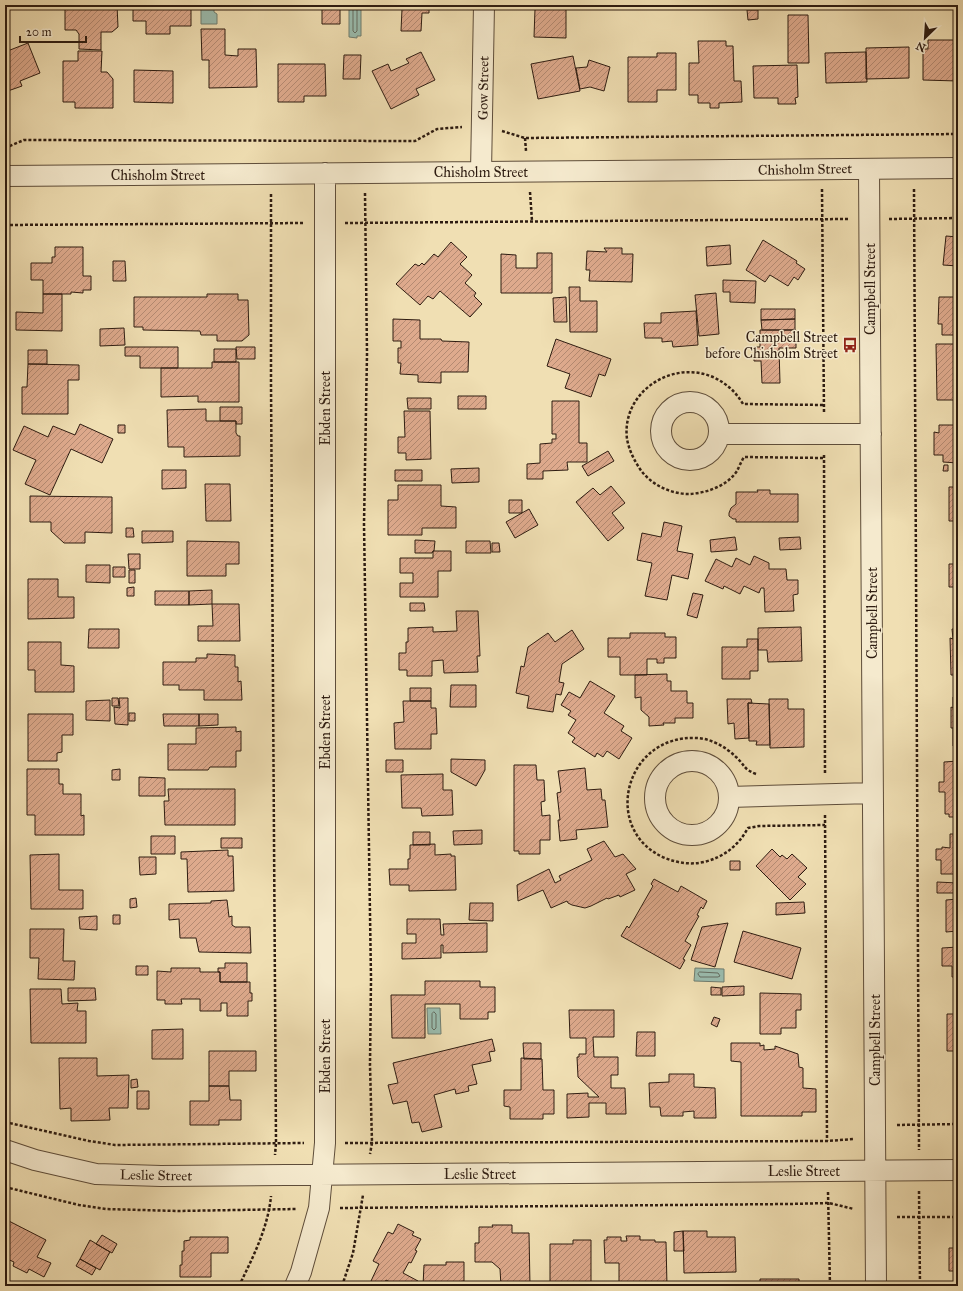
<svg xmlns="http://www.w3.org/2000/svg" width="963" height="1291" font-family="'IM FELL Great Primer',serif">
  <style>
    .water { fill: #9abcae; stroke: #6f7c6f }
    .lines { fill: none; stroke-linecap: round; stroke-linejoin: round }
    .shore { stroke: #646c60; stroke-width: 1 }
    .building { fill: url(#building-hatch); stroke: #2e1c11 }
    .minor-casing { stroke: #5e4d3a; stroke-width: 22 }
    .path { stroke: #2e1c11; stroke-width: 2.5; stroke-dasharray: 3 2; stroke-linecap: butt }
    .minor { stroke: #f5eace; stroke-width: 20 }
    .labels { text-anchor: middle; stroke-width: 3; stroke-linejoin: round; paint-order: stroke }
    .street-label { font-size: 14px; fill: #2e1c11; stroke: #f5eace }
    .poi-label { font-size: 14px; fill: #2e1c11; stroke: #f5eace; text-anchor: end }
  </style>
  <defs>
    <pattern id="building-hatch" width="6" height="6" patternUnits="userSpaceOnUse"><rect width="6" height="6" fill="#deaa8d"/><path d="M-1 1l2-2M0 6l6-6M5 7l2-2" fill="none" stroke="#b48a72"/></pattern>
  </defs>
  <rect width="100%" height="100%" fill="#f0dfb3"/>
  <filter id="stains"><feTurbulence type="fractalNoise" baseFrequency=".005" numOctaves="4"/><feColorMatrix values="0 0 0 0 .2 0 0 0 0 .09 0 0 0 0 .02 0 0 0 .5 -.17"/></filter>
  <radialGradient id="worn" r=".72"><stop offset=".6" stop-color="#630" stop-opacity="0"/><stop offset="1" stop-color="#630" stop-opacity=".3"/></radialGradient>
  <path class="water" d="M201,5H214V12L217,14V24H201Z
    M349,5H361V36H357V38L349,37Z
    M695,968L724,969V982L694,981Z
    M427,1008H440L441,1034H428Z"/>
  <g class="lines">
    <path class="shore" d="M353,5V31L355,33L357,31V5
      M700,972L718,973L720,976L718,977H700L698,974Z
      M434,1012L436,1014V1028L434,1030L432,1028V1014Z"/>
  </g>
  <path class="building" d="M65,5H117L118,27L112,32H101V50L79,49V34L76,30H65Z
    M133,5H191V26H170V34H146V21H133Z
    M322,5H340V24H322Z
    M374,5H429V13H422L421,31H401L402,9L374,8Z
    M539,5H566V38L534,37L535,9H539Z
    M747,10H758V19L748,20Z
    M788,15H808L809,63H788Z
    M201,29H225V55L238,56V49H256L257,87L209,88V60H202Z
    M928,40H958V81L923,80V49H928Z
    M698,41H726V46H733L734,81H741L742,102L719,103V108H710V103H698V95H689V63H699Z
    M28,43L40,73L20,81L22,86L5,92V52Z
    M909,47V78L866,79V48Z
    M78,51H102L101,72H107L113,79V108H75V102H63V61H78Z
    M421,52L435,80L416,89L419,95L391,109L372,71L388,64L391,71L409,63L406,59Z
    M866,52L867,82L826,83L825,53Z
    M657,53H676V90H657V102H628V57H657Z
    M344,55H361L360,79H343Z
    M573,56L580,91L538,99L531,64Z
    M589,60L610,67L604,91L590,87L580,89L576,68L587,67Z
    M278,64H325L326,96H304V102H278Z
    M797,65L798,97L795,98L796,104H778V98H754L753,66Z
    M134,70L173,71V103L134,102Z
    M946,236L958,237V266L943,265Z
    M763,240L797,261L796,263L805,269L798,280L794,277L788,286L770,275L765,282L746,270Z
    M451,242L467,257L460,264L472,275L465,283L476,293L474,296L482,304L470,317L440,291L433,299L428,296L420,305L396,284L415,264L419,266L422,263L424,265L434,254L438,257Z
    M730,245L731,264L707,266L706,247Z
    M55,247H83V276H91V290H83V293L71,292V294H43V280H31V263H52V257H55Z
    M604,248H622V254H633L632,282L589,281L590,270H586L587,251L607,252Z
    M537,253H552V293H501V254L516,255V268H537Z
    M113,261H125L126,281H113Z
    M723,280L756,281L755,303L730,302V292H723Z
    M569,287H580V301H597V332H570Z
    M716,293L719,334L699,336L695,295Z
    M43,294H62V331L16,330V312L43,313Z
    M207,294H238V300H248L249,335L242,341H217V335H201L200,331L143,330V327H134V297H207Z
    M566,297L567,322H554L553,298Z
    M939,297H958V335H942V324H938Z
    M761,309H795V319L761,320Z
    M696,311L698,345L673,347L672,341L662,342V338H645L644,323H661V313Z
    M393,319L420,320V339H441L442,341L469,342L468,372H441V383L418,382V375L400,374L401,363H398V348H401V341H393Z
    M795,319V330H762L761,320Z
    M124,328L125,345L100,346V329Z
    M760,330H796V348H779L780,383H762L761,361H754V347H760Z
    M556,339L611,359L605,376L599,374L591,397L565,388L570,374L547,366Z
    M936,344H958V400H937Z
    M125,347H178V368H140V356H125Z
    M236,347H255V359H237Z
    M214,349H236V362H214Z
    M28,350H47V364H28Z
    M212,362H239V402H198V396L161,397V368H212Z
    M28,364L79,365V380H68V414H22V387H27Z
    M458,396H486V409H458Z
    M407,398H431V409H408Z
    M552,401H579V443H587V462H567L568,470L543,471V479H527V464L540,463V444L552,443V439H556V434H552Z
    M220,407H242V424H236V421H220Z
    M206,409V421H236V433L238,436H240V456L184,457V447H168L167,410Z
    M404,411H430L431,459L406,460V453H398V437H405Z
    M80,424L113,439L102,463L71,449L50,495L25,484L36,460L13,450L24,426L48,437L53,426L75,435Z
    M118,425H125V433H118Z
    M939,425H958V463L943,462V455H934V432L939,433Z
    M608,451L614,461L588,476L582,466Z
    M944,465H948V471H943Z
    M479,468V482L452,483L451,469Z
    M162,470H186V488L162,489Z
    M395,470H422V481H395Z
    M205,484H230L231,521H206Z
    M398,485H441V506L456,507V528H422V535H388V500H398Z
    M611,486L625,503L612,513L624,528L608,541L576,502L593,488L600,495Z
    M949,487H958V531H955V521H949Z
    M757,490H770V494H798V522H736V519H733L729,516V513L731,508L736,504V492H758Z
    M30,496L112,497V533L85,532V543H64L51,531V522H30Z
    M509,500H522V513H509Z
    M529,509L538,525L515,538L506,522Z
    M664,522L682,526L677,551L693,554L688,579L672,575L667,600L645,596L652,563L637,560L642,533L661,537Z
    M126,528H133L134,537H126Z
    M142,531H173V542L142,543Z
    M735,537L737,550L711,552L710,540Z
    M800,537L801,549L780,550L779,538Z
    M415,540L435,541L434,551H433L432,553H415Z
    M187,541L239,542V564H226V576H187Z
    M466,541H490L491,553H466Z
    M492,543H499L500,552H492Z
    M433,551H451V571H438V597H400V583H413V573H400V558H433Z
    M954,552H958V600H954V587H949V564H954Z
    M128,554H140V569H129Z
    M754,556L769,563V569H786L787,580H798V594L793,595L794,611L765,612L764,588H761L759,593L744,586L740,594L724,586L723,589L705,581L716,559L732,567L736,558L750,565Z
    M86,565H110V583L86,582Z
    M113,567H125V577H113Z
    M129,570H135V583H129Z
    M28,579H58V597H74V618L28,619Z
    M134,587V596H127V588Z
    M212,590V604L189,605V591Z
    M155,591H189V605H155Z
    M693,593L703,595L697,618L687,615Z
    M410,603H424L425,611H410Z
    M212,604H239L240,641H198V626H213Z
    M456,611H478L480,656H477L478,672L444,673L443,660L432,661V676H407V670H399V653H406V642H408V628L433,627V632L457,631Z
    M801,627L802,661L768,662L767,650H758V628Z
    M89,629H119V648H88Z
    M952,629H958V675H951L950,638L953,639Z
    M572,630L584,649L562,664L559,682L564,683L561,695L556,694L553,712L527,708L529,696L516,693L521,666L524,667L528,647L548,633L555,642Z
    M630,633H665V637H676V658H664V663H657V659H647V675H620V657H608V638H630Z
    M747,639H758V671H750V679H722V647H747Z
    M28,642H61V665L74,666V692H35V670H28Z
    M207,654L235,655V667H238V682L241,681L242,700H204V690H179V685H163V662H196V658H207Z
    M667,674V681H671V691H687V703H693V718H675V723H663L664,725L649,726V717L641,710V697L635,698V675Z
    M590,681L615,696L604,713L624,726L621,731L632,738L619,759L607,751L603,757L597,753L595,757L572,742L575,738L568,733L576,720L568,715L571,711L561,705L569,692L580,698Z
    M451,685H476V707H450Z
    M410,688H431V701H410Z
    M953,697H958V746H953V728H951V707L953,708Z
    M112,698H118L119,706H112Z
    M119,698H128V725L115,724L114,707L120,708Z
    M727,699H751L752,703H748L749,738L735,739L734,723L728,724Z
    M769,699H788V709H804V747L770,748Z
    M110,700V721L86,720V701Z
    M403,701H431V708H436L437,734H431V749H395L394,723L404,722Z
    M748,703L769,704L770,745H756L757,741H749Z
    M129,713H135V721H129Z
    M28,714H73V735H62V752L57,753V761H28Z
    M163,714H199V726H164Z
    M199,714H218V725L199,726Z
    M236,727V732L241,731V751H236V767H210L208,770H168V744H196V728Z
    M451,759L485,760V770L476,786L451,772Z
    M386,760H403V772H386Z
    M958,761V817H949V814H945V792H939V782H944V762Z
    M514,765H536L537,780H544L545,801L541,802L542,816L550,815V840H540V854H519V851H514Z
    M585,768L587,790L601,789L602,800H605L608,827L576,830L577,839L560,841L558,820H560L557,793L561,792L558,771Z
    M27,769H59V784H63V794H81V816L84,815V835H35V815H27Z
    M120,769V780H112V770Z
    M443,774V790H452L453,815L422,816L421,808H402L401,775Z
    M139,777L165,778V796H139Z
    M168,789H235V825H165L164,801H169Z
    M482,830V844L454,845L453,831Z
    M413,832H430V845H413Z
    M950,834H958V874H941V860H936V849H942V847L950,848Z
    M151,836H175V854H151Z
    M221,838H242V848H221Z
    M604,841L615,857L623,854L636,869L626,874L635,890L620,897L619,895L608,899L607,898L591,906L585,908L572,905L568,903L567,901L551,908L543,890L518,901L517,885L549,869L555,883L561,880L559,876L592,860L587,849Z
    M435,844V855L451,854V856H455L456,890L409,891V885H390L389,869H408V859H410V845Z
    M772,849L780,857L782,855L787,859L792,854L807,868L798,877L806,884L790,900L756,866Z
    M228,850V856H233L234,891L188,892L187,859H181V852Z
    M59,854V890H83V909H31L30,855Z
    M139,857H156V874L140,875Z
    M730,861H740V870H730Z
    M654,879L678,892L681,886L707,901L703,909L701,907L697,915L699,916L685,941L691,945L683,959L685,960L680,969L621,936L627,926L629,928L653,886L651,884Z
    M937,882L958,883V893H937Z
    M136,898L137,907L130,908V899Z
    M958,899V931L946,932V900Z
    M227,900L229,917L232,916V925L235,927H250L251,953L199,952L196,938H180L179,919L169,920V904L211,903V901Z
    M804,902L805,913L776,915V903Z
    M470,903H493V921L469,920Z
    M113,915H120V924H113Z
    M97,916V930L80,929L79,917Z
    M407,919H440L441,935H444L443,924L487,923V952L443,953V945H441V958L402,959V943H416V934H407Z
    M728,923L715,967L691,960L702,927Z
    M30,929H64L63,961H75L74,980L38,979L39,958H30Z
    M743,931L801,948L792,979L734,962Z
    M958,947V994H957L956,977H952V966H942V948Z
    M225,963H247V982H220V972H218V968H225Z
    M136,966H148V975H136Z
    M171,968H200V972H220V982H250V993H252V1001H248V1016H227V1003H221V1011H200V999H181L182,1004H165V1000H157V971L171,972Z
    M425,981H480V987H495V1012H488V1019H460V1004H425V1038H392L391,995H425Z
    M744,986V995L722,996V987Z
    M711,987L721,988V995H711Z
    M68,988H95L96,1000L68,1001Z
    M30,989H61L62,1004L78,1003L77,1011H86V1043H31Z
    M760,993L801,994V1010H796V1028H781V1034H760Z
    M569,1010H614V1037H593L594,1057H618V1075H611V1088H625L626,1114H606V1103H589V1117L567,1118V1094L588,1093V1097H599L578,1077L577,1057H579V1054H586V1038H570Z
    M947,1014H958V1051H947Z
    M714,1017L720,1019L717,1027L711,1024Z
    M183,1029V1059H152V1030Z
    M637,1032H655V1056H636Z
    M492,1039L495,1051L489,1052L491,1061L472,1065L477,1084L468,1086L469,1091L456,1094L455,1089L434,1095L442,1127L422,1132L419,1122L412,1123L407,1101L393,1104L388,1085L398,1083L393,1063Z
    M523,1043H541V1059H524Z
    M731,1043H760V1046L764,1045V1050L775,1049V1046L798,1054L799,1067L803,1068V1088L816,1089V1112H802V1116H741V1062L731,1061Z
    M209,1051H256V1071H229V1086H209Z
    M59,1058H97V1076L129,1075L128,1108H109L110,1120L71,1121V1108L60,1109Z
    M521,1058L542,1059L543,1090H554V1114H543V1119H510V1107L504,1106V1090H521Z
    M669,1074H694V1087L715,1088L716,1118H694V1111L683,1112V1116H661L660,1107H650L649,1083L669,1082Z
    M137,1079L138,1087L131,1088V1080Z
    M958,1079V1113H954V1092H958Z
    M209,1086H229L230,1100H241V1120H219V1125H190V1101H209Z
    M137,1091H149V1109H137Z
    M5,1219L46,1240L37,1257L51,1263L44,1277L29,1269L27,1273L13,1266L14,1262L5,1258Z
    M398,1224L414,1232L412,1235L421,1239L415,1250L417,1251L411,1263L409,1262L403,1273L418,1281L415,1286H398L386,1280L383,1286H381L371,1281L379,1264L373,1261L388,1232L393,1234Z
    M492,1225H512V1233H529L530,1286H501L500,1269L492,1262H475V1243H479V1227H493Z
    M683,1231L684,1251H674V1232Z
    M683,1231H707V1237H735L736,1272L684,1273Z
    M102,1235L117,1244L112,1253L96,1244Z
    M626,1236H640V1240H655V1242H666L667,1286H642V1282L619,1283V1263H605L604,1240H607V1237H621V1241H627Z
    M190,1237H228V1253H211V1277H180V1265H182V1251H184V1241L190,1240Z
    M90,1240L110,1252L100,1270L80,1259Z
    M573,1240H591V1286H550V1244H573Z
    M949,1248H958V1271H949Z
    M80,1259L96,1268L92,1275L76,1266Z
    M446,1262H464V1281L457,1282V1286H423L424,1265H446Z
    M760,1279H799V1286H760Z"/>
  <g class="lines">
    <g class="minor-casing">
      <path id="minor" d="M869,169L876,1286
        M481,172L484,5
        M5,176L958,168
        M661 431a29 29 0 1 1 58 0a29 29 0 1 1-58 0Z
        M719,434H871
        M655 798a37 37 0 1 1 74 0a37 37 0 1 1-74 0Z
        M729,797L873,793
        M5,1150L35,1160L96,1174L161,1176L958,1170
        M295,1286L301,1272L319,1208L325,1143V173"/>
    </g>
    <path class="path" d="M502,131L525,138L958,134
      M525,138L526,151
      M5,148L24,140L415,141L437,129L462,127
      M822,189L824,412
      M914,189L919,1150
      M530,192L532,221
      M365,193L367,354L364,524L371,979L370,1065L372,1143L370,1154
      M271,194V383L276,1143L275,1155
      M889,219L958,218
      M345,223L848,219
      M5,225L304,223
      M824,455L825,774
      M823,458L744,457C741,462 739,467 737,471C727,486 707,493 689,494C671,494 651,485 640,469C634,460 629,450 627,439C621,392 673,358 715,378C727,384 736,392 743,404L824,405
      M756,774C743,769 745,765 736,757C726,747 710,738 696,738C624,735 601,831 665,858C678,863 690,865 704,862C724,857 738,846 748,828L759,826L825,825
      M825,815L827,1141
      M5,1122L89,1141L115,1145L304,1143
      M897,1125L958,1124
      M345,1143L827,1141L854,1139
      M5,1187L79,1205L106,1209L178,1211L297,1209
      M919,1191L920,1286
      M828,1192L830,1286
      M340,1208L788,1204L829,1203L854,1209
      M897,1217H958
      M239,1286C253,1257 268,1228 271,1196
      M342,1286L353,1253L363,1195"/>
    <use href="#minor" class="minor"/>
  </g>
  <defs>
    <g id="bus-bare" transform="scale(1.2)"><path d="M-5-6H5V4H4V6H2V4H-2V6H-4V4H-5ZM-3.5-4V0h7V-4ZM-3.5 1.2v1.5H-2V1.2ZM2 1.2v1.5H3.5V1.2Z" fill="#8f2418" stroke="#f5eace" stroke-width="2.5" paint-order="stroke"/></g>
  </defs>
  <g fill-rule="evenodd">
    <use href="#bus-bare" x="850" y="345"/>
  </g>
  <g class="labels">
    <g class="street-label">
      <text transform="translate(483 88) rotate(-89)" y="5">Gow Street</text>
      <text transform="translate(805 169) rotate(-1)" y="5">Chisholm Street</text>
      <text x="481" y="177">Chisholm Street</text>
      <text x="158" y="180">Chisholm Street</text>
      <text transform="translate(870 289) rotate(-90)" y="5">Campbell Street</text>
      <text transform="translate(325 408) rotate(-90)" y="5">Ebden Street</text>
      <text transform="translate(872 613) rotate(-90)" y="5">Campbell Street</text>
      <text transform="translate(325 732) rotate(-90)" y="5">Ebden Street</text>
      <text transform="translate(875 1040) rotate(-90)" y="5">Campbell Street</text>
      <text transform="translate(325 1056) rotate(-90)" y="5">Ebden Street</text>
      <text x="804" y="1176">Leslie Street</text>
      <text x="480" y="1179">Leslie Street</text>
      <text transform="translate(156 1175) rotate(1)" y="5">Leslie Street</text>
    </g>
    <g class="poi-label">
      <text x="838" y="342">Campbell Street<tspan x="838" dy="16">before Chisholm Street</tspan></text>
    </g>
  </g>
  <rect width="963" height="1291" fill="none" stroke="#f0dfb3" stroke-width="20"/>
  <rect x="6" y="6" width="951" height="1279" fill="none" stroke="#2e1c11" stroke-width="2"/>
  <rect x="10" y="10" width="943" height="1271" fill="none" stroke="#2e1c11"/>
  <g transform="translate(925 38) rotate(205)" stroke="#f5eace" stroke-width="3" paint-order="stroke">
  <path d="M0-3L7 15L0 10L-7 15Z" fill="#2e1c11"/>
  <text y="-6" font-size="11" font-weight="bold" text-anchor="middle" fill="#2e1c11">N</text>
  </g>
  <path d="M20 36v6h66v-6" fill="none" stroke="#2e1c11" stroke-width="2"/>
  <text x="26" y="36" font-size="12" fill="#2e1c11" stroke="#f5eace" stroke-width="3" paint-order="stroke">20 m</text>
  <rect width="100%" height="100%" filter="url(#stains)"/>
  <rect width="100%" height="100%" fill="url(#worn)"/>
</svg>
